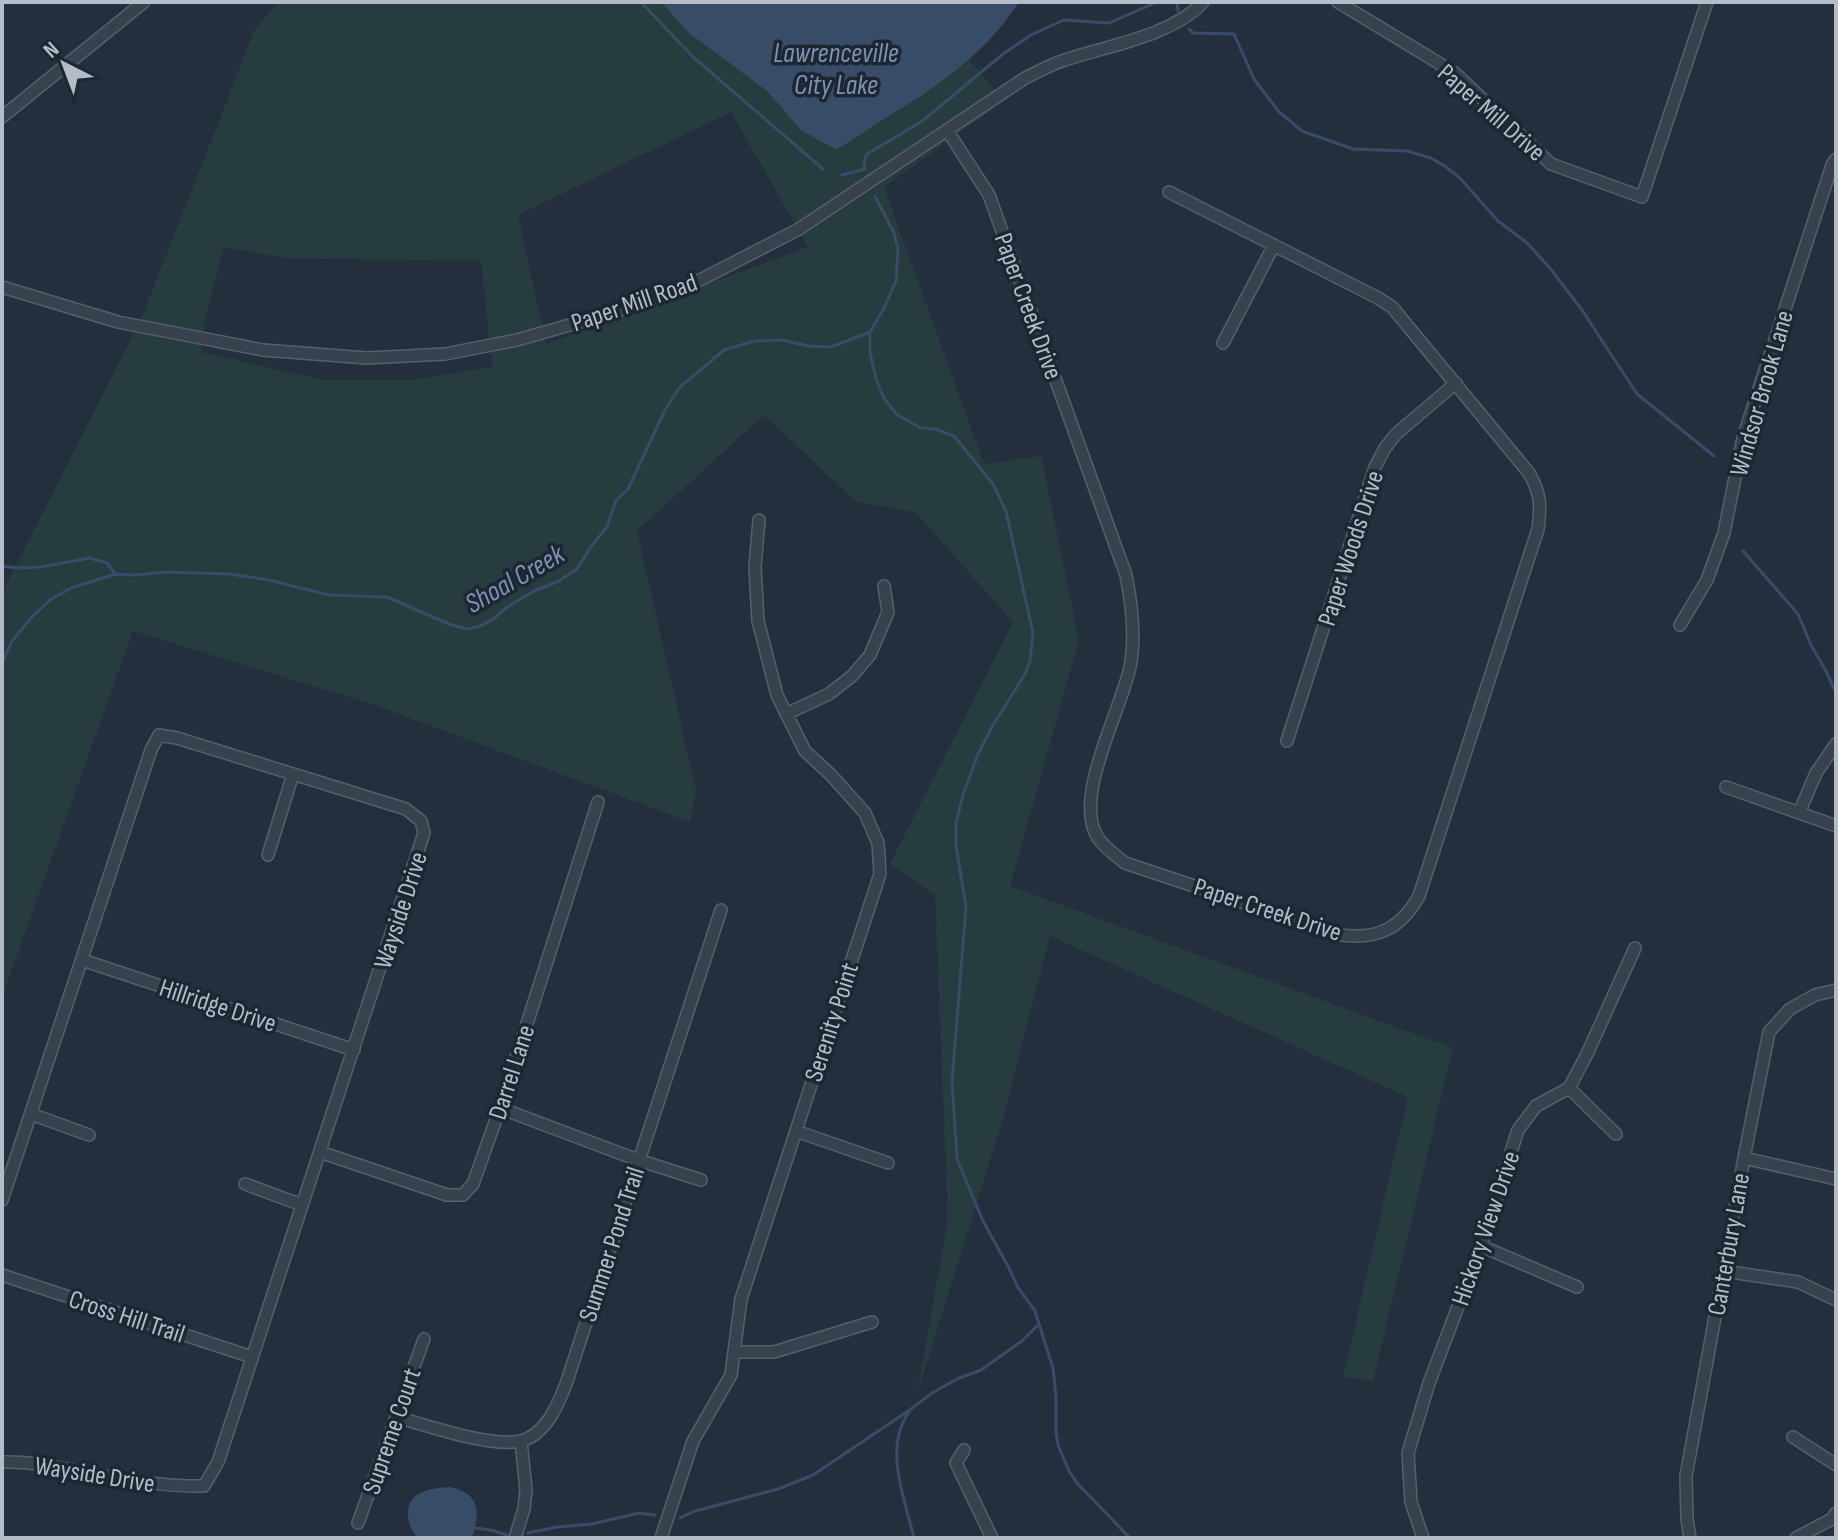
<svg xmlns="http://www.w3.org/2000/svg" width="1838" height="1540" font-family="'Sofia Sans Condensed',sans-serif">
  <style>
    .green { fill: #263c3f; fill-rule: evenodd }
    .water { fill: #394c67 }
    .lines { fill: none; stroke-linecap: round; stroke-linejoin: round }
    .stream { stroke: #394c67; stroke-width: 3 }
    .minor-casing { stroke: #565f6c; stroke-width: 14 }
    .minor { stroke: #38414e; stroke-width: 11 }
    .labels { text-anchor: middle; stroke-width: 7; stroke-linejoin: round; paint-order: stroke }
    .street-label { font-size: 26px; fill: #b4bcc9; stroke: #1d2633 }
    .water-label { font-size: 28px; font-style: italic; fill: #7c92b1; stroke: #1d2633 }
  </style>
  <rect width="100%" height="100%" fill="#242f3e"/>
  <path class="green" d="M278,2H855L968,58L1004,101L884,187L984,464L1041,456L1079,640L1010,886L1453,1048L1373,1381L1343,1377L1408,1097L1050,936L1002,1122L917,1394L948,1219L935,895L890,864L1013,622L915,512L856,502L764,415L637,531L696,790L690,822L372,704L133,631L2,997V593L142,317L255,29ZM731,112L808,247L546,344L518,215ZM224,247L284,258L481,261L492,367L412,380H323L201,352L202,333Z"/>
  <path class="water" d="M661,2H1019C987,52 939,86 889,116C871,126 855,140 836,149L825,144L800,129L767,91L689,33Z
    M450,1487C481,1494 480,1511 472,1538H418C411,1531 408,1523 408,1513C408,1491 432,1488 450,1487Z"/>
  <g class="lines">
    <path class="stream" d="M641,2L692,56L823,169
      M1177,2L1178,11
      M1189,29L1193,33L1234,34L1254,79L1279,112L1302,131L1353,149L1407,151L1431,158L1446,167L1459,177L1498,221L1527,243L1549,267L1582,310L1637,394L1714,456
      M842,175L865,169L864,161L867,154L921,122L1003,54L1031,35L1064,20L1109,23L1157,2
      M870,332V352L876,379L884,398L896,414L921,428L936,429L955,437L993,484L1006,511L1033,633L1030,661L1025,674L992,727L978,754L963,795L956,823V846L966,907L952,1081L957,1159L983,1221L1009,1268L1017,1286L1035,1311L1053,1368L1056,1396V1431L1058,1445L1069,1471L1077,1483L1130,1538
      M1743,551L1798,614L1811,645L1827,673L1836,693
      M2,566L17,568L41,567L90,558L107,563L115,574
      M2,663L12,641L30,619L50,600L71,588L116,574L134,575L167,572L230,574L269,580L329,595L387,597L449,624L466,629L478,627L492,620L506,608L534,591L559,581L577,569L590,548L607,527L616,500L628,489L665,410L679,388L724,350L755,341L782,340L808,346L831,347L870,332L884,308L896,281L898,249L894,233L875,196
      M909,1412C883,1448 905,1499 914,1538
      M680,1518L695,1511L778,1489L813,1475L911,1409L932,1393L957,1379L981,1370L1022,1341L1038,1325
      M475,1528L491,1530L507,1535
      M528,1533L557,1527L592,1524L639,1513L655,1515"/>
    <g class="minor-casing">
      <path id="minor" d="M1338,2L1455,73L1551,164L1642,197L1707,2
        M2,117L144,2
        M947,130L989,195L1126,575C1132,605 1136,637 1130,667C1121,711 1072,798 1098,838C1105,848 1115,855 1125,863L1341,935C1378,940 1401,928 1419,896L1538,529C1541,505 1541,494 1529,473L1392,307L1378,298L1169,192
        M2,287L118,322L263,350L367,358L445,354L517,340L615,312L702,279L799,229L1025,78C1038,72 1051,64 1065,60C1107,46 1174,35 1203,2
        M1223,343L1274,245
        M1680,625L1707,580L1724,533L1743,438L1832,165L1836,159
        M786,714L829,694L852,676L870,655L888,612L884,586
        M1287,741L1375,467L1385,448L1396,434L1456,383
        M1726,787L1836,826
        M1799,813L1816,773L1836,744
        M268,855L293,774
        M82,960L354,1050
        M1569,1088L1616,1134
        M500,1108L638,1160L701,1180
        M31,1114L89,1135
        M796,1131L888,1163
        M320,1152L447,1195H463L473,1184L500,1108L598,802
        M1744,1158L1836,1179
        M245,1184L302,1205
        M2,1200L151,750L159,735L177,738L406,809L421,821L424,833C357,1043 286,1252 218,1462L204,1486C163,1487 122,1479 82,1472C56,1467 29,1461 2,1462
        M1481,1246L1577,1287
        M1724,1271L1798,1282L1836,1300
        M2,1275L252,1357
        M734,1352H774L872,1322
        M396,1417C425,1425 492,1448 520,1441C545,1436 558,1405 566,1384L721,910
        M1793,1437L1836,1465
        M964,1450L956,1463L992,1538
        M358,1523L424,1339
        M515,1538L524,1509L526,1490L521,1441
        M661,1538L693,1441L731,1375L741,1299L880,874L878,843L865,813L831,775L805,751L777,695L758,621L755,567L759,520
        M1423,1538L1411,1502L1408,1453L1429,1383L1481,1246L1518,1130L1536,1106L1569,1088L1587,1054L1635,948
        M1690,1538L1687,1519L1686,1476L1744,1158L1769,1032L1790,1009L1815,995L1836,990
        M1796,1538L1832,1519L1836,1513"/>
    </g>
    <use href="#minor" class="minor"/>
  </g>
  <g class="labels">
    <g class="street-label">
      <text transform="translate(1492 112) rotate(41)" y="9">Paper Mill Drive</text>
      <text transform="translate(634 302) rotate(-19)" y="9">Paper Mill Road</text>
      <text transform="translate(1029 306) rotate(70)" y="9">Paper Creek Drive</text>
      <text transform="translate(1761 393) rotate(-74)" y="9">Windsor Brook Lane</text>
      <text transform="translate(1350 548) rotate(-72)" y="9">Paper Woods Drive</text>
      <text transform="translate(1268 909) rotate(18)" y="9">Paper Creek Drive</text>
      <text transform="translate(400 910) rotate(-72)" y="9">Wayside Drive</text>
      <text transform="translate(218 1005) rotate(18)" y="9">Hillridge Drive</text>
      <text transform="translate(831 1022) rotate(-72)" y="9">Serenity Point</text>
      <text transform="translate(511 1072) rotate(-72)" y="9">Darrel Lane</text>
      <text transform="translate(1485 1228) rotate(-71)" y="9">Hickory View Drive</text>
      <text transform="translate(611 1244) rotate(-72)" y="9">Summer Pond Trail</text>
      <text transform="translate(1728 1244) rotate(-80)" y="9">Canterbury Lane</text>
      <text transform="translate(127 1316) rotate(18)" y="9">Cross Hill Trail</text>
      <text transform="translate(391 1431) rotate(-71)" y="9">Supreme Court</text>
      <text transform="translate(95 1474) rotate(9)" y="9">Wayside Drive</text>
    </g>
    <g class="water-label">
      <text x="836" y="62">Lawrenceville<tspan x="836" dy="32">City Lake</tspan></text>
      <text transform="translate(514 578) rotate(-30)" y="10">Shoal Creek</text>
    </g>
  </g>
  <rect width="1838" height="1540" fill="none" stroke="#b4bcc9" stroke-width="8"/>
  <g transform="translate(64 64) rotate(318)" stroke="#1d2633" stroke-width="6" paint-order="stroke">
  <path d="M0-6L14 30L0 20L-14 30Z" fill="#b4bcc9"/>
  <text y="-12" font-size="22" font-weight="bold" text-anchor="middle" fill="#b4bcc9">N</text>
  </g>
</svg>
